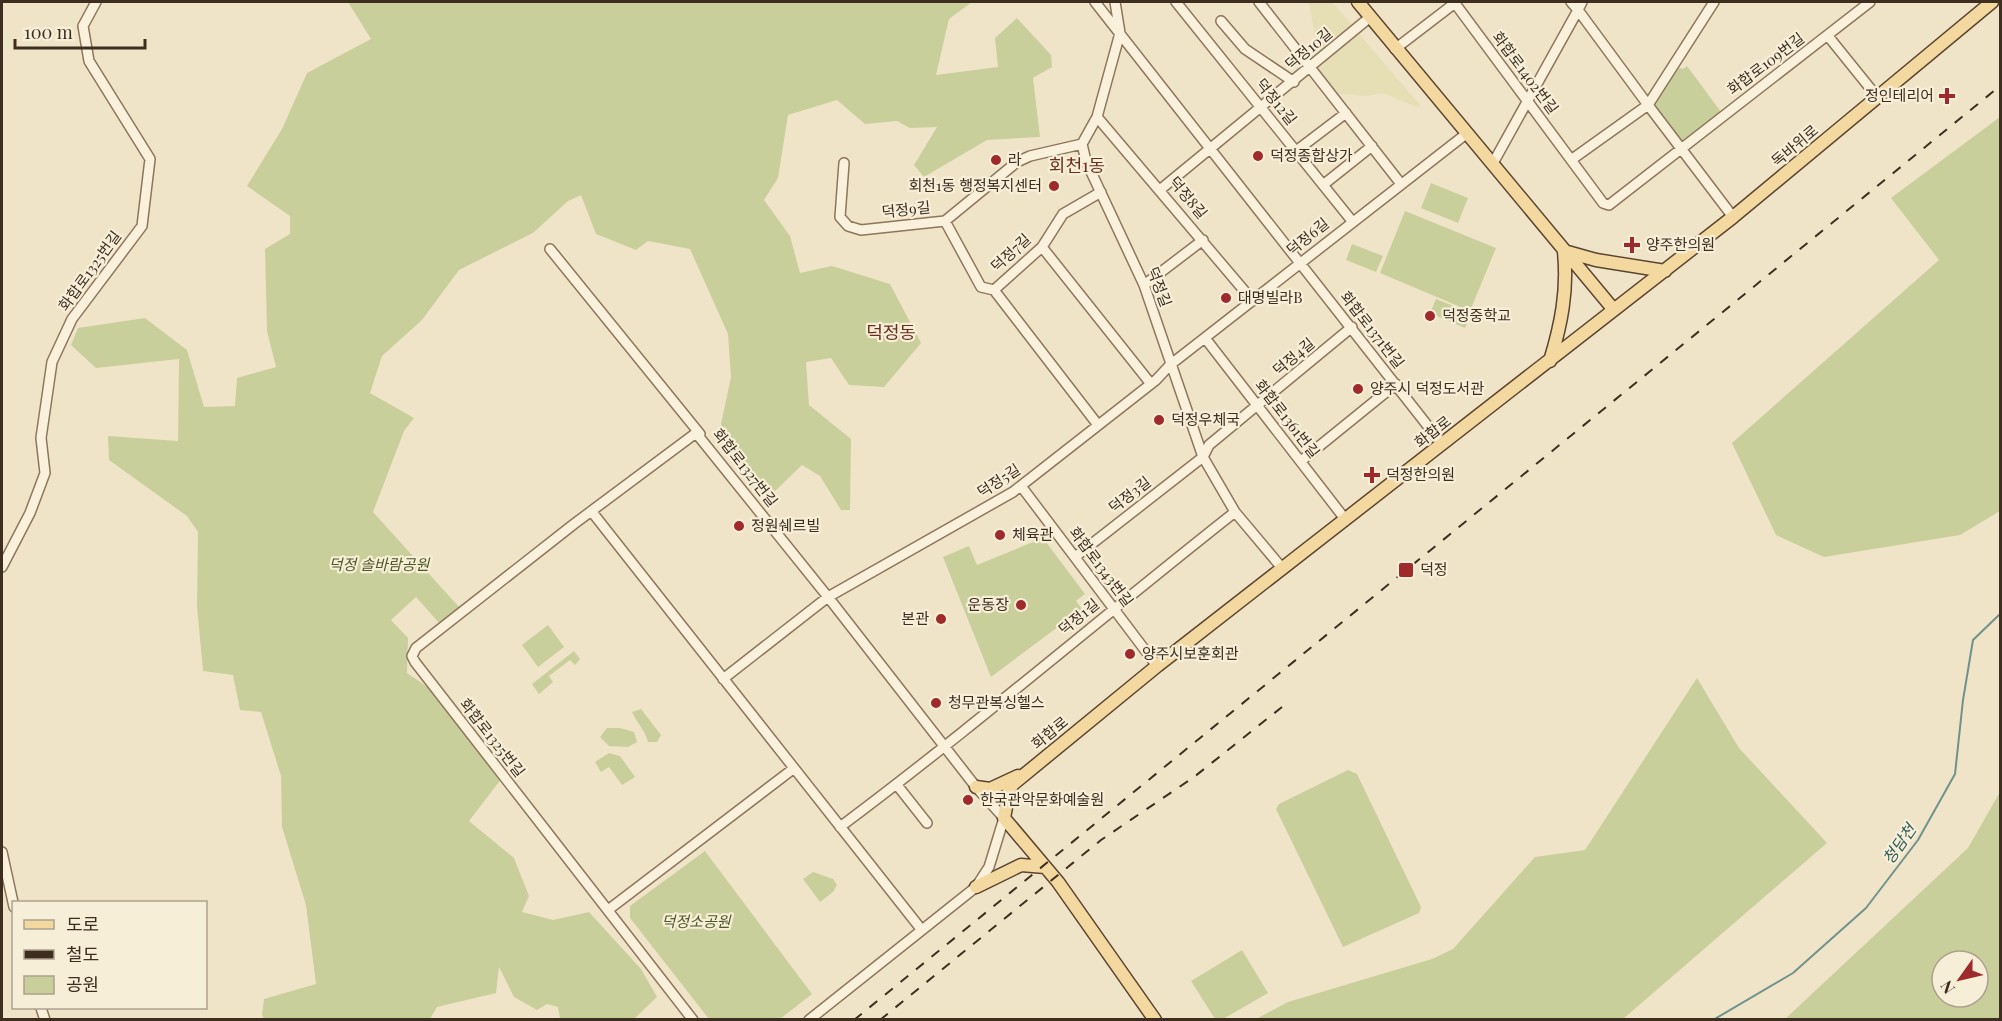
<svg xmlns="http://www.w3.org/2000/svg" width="2002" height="1021" font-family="'Playfair Display','Noto Sans KR',serif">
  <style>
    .farmland { fill: #e6deb5 }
    .green { fill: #c9cf9b; fill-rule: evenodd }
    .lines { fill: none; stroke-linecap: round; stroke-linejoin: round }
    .stream { stroke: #6f938a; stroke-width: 2 }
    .minor-casing { stroke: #8d765c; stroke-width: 12 }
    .major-casing { stroke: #5b4430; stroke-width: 15 }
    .minor { stroke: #faf1dc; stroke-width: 9 }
    .major { stroke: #f3d9a0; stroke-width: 12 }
    .rail { stroke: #3d2e20; stroke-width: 2; stroke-dasharray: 10 10; stroke-linecap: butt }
    .poi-dot { fill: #9e2a2b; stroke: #f7eed8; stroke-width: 2 }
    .labels { text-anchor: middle; stroke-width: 4.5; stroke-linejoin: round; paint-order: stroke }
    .street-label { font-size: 15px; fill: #3d2e20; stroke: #f7eed8 }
    .poi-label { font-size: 15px; fill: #3d2e20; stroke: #f7eed8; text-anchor: start }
    .park-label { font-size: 15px; font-style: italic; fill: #4d5a26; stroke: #f7eed8 }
    .water-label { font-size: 16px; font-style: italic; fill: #2f5d5a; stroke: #f7eed8 }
    .quarter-label { font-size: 18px; fill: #6b2e1e; stroke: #f7eed8 }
  </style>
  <rect width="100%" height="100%" fill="#f0e4c8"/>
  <path class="farmland" d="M1307,2H1332L1352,25L1317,51L1310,7Z
    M1359,34L1420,105L1419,108L1383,93L1367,96L1336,94L1318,68Z"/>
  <path class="green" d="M348,2H972L949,19L936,75L998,67L995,38L1017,18L1051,55L1052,67L1033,78L1040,137L987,140L924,177L914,165L937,127L910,128L897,121L865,124L837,100L788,115L778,178L764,200L790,236L800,273L832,266L890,284L921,343L884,387L849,385L831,358L806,362L809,405L851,439L850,510H841L820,476L802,465L771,495L727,446L721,424L731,377L728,334L690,249L648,241L636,250L596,234L581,195L568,201L533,233L459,270L422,320L382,356L370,393L414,418L404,431L373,512L459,607L440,624L416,597L391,620L408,638L407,673L429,688L502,778L469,821L514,858L529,896L522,912L553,920L589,912L641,969L657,997L634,1019H560L558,1007L547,1004L537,1010L514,997L499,967L496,993L437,1007L430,1019H264L262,1015L264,999L316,984L306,905L282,827L281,776L261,712L240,710L233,675L203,671L197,606L198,532L187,516L109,460L108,436L178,441L179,359L96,368L71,345L78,328L145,318L187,350L204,407L235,406L237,378L276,367L267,331L265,249L290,234V216L247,186L282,129L307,73L371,39Z
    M1687,66L1721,112L1681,142L1653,105L1677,67L1683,69Z
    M2000,117V511L1960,535L1824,557L1776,535L1732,443L1939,260L1891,198Z
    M1431,183L1468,198L1458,223L1421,208Z
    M1405,211L1496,248L1470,311L1380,273Z
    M1352,244L1383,256L1376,272L1346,260Z
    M1436,299L1471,313L1465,328L1430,313Z
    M1043,538L1085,594L1076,601L1082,609L991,677L943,557L969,546L977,565Z
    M548,625L564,647L538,667L522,645Z
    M574,651L580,659L575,665L570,660L549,676L553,682L539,694L532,684Z
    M1697,678L1739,748L1827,843L1623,1019H1256L1288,1002L1432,959L1453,949L1535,857L1585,850Z
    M641,709L661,735L657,742H648C645,730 637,723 632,712Z
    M607,728H620L634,732L637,742L628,747L609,746L600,737Z
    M609,753L620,756L635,777L622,785L609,767L601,772L595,762Z
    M1348,770L1357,774L1421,907L1419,913L1343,947L1276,809L1279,804Z
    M2000,792V1019H1785L1968,848ZM1942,961H1978V997H1942Z
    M705,851L812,994L780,1019H709L630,918V906Z
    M813,872L833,879L837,885L833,892L820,902L803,879Z
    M1242,950L1268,993L1223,1019H1215L1191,981Z"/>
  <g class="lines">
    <path class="stream" d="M1713,1020L1793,973L1866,908L1918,840L1955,774L1963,700L1973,640L2000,614"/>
    <g class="minor-casing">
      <path id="minor" d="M1095,2L1442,444
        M1115,2L1120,33L1097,117L1082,144L1086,161L1144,285L1203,457L1235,512L1282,568
        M1176,2L1352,221
        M1259,2L1401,184
        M1454,2L1603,203L1609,205L1870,2
        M1571,2L1578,10L1582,2
        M1221,21L1245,49L1294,82
        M1828,36L1878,98
        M1395,49L1455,3
        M1097,117L1253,301
        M1296,151L1346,113
        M1571,160L1648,105L1733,217
        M844,163L840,217L848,226L861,230L945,221L1017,162L1030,156L1082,144
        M1492,165L1578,10L1648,105L1714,2
        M1323,185L1372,146
        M1161,189L1369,18
        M945,221L981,287L994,290L1098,425
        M1042,247L1151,384
        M550,249L700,434
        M1144,285L1203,240
        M994,290L1042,247L1063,214L1101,192
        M1205,338L1345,519
        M1301,461L1396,384
        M1021,486L1157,666
        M592,512L921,929
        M1075,557L1203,457L1209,445L1352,327
        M2,567L30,513L45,473L41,438L52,362L72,319L142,226L150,159L89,61L83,26L96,2
        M723,679L828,597L976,787L1004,818L989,867L976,887L809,1020
        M897,785L927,823
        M840,827C975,726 1103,616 1235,512
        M2,852L14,907
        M608,910L793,769
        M41,1008L45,1020
        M693,1020L415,662L412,656L416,648L574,524L696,433L828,597L1013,492L1156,380L1170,365L1466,134"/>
    </g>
    <g class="major-casing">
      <path id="major" d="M1358,2L1614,310
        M1564,251L1596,260L1665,271
        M1550,361C1561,325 1568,291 1564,252
        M976,787L990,789L1018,776
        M976,887L1021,865L1045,867
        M1155,1020L1058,882L1004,818L1009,791L1013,784L1157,666L1733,217L1992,2"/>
    </g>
    <use href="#minor" class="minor"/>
    <use href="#major" class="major"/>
    <path class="rail" d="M854,1020L2000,86
      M880,1020L1101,840L1194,777L1282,707"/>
  </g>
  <g class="poi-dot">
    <path d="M1944 87h6v6h6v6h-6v6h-6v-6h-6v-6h6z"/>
    <circle cx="1258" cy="156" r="6"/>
    <circle cx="996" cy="160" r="6"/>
    <circle cx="1054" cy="186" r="6"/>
    <path d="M1629 236h6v6h6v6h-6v6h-6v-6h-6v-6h6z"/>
    <circle cx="1226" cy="298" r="6"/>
    <circle cx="1430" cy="316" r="6"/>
    <circle cx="1358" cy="389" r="6"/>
    <circle cx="1159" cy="420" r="6"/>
    <path d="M1369 466h6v6h6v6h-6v6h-6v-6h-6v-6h6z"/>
    <circle cx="739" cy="526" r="6"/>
    <circle cx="1000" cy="535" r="6"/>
    <rect x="1398" y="562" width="16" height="16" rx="3"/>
    <circle cx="1021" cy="605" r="6"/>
    <circle cx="941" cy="619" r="6"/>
    <circle cx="1130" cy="654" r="6"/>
    <circle cx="936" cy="703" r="6"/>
    <circle cx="968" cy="800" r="6"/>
  </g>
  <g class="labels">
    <g class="street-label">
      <text transform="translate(1309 49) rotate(-40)" y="5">덕정10길</text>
      <text transform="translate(1766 64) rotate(-37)" y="5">화합로109번길</text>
      <text transform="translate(1525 73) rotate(53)" y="5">화합로1402번길</text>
      <text transform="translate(1276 102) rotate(51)" y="5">덕정12길</text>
      <text transform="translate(1795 146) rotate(-40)" y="5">독바위로</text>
      <text transform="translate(1188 198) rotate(50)" y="5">덕정8길</text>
      <text transform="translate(906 210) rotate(-6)" y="5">덕정9길</text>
      <text transform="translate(1308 237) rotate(-39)" y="5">덕정6길</text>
      <text transform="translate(1011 253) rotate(-43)" y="5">덕정7길</text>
      <text transform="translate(90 271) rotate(-54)" y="5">화합로1325번길</text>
      <text transform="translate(1159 287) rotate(69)" y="5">덕정길</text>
      <text transform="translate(1372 330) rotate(52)" y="5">화합로1371번길</text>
      <text transform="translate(1294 357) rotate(-40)" y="5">덕정4길</text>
      <text transform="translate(1287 419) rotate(52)" y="5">화합로1361번길</text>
      <text transform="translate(1433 432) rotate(-38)" y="5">화합로</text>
      <text transform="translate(745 468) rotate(52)" y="5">화합로1327번길</text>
      <text transform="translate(999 481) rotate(-33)" y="5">덕정5길</text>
      <text transform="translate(1130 495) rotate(-38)" y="5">덕정3길</text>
      <text transform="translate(1101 567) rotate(53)" y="5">화합로1343번길</text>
      <text transform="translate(1079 617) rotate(-39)" y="5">덕정1길</text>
      <text transform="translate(1050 733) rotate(-39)" y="5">화합로</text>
      <text transform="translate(492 738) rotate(52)" y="5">화합로1325번길</text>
    </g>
    <g class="poi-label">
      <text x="1934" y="101" text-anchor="end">정인테리어</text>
      <text x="1270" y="161">덕정종합상가</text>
      <text x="1008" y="165">라</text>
      <text x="1042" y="191" text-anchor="end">회천1동 행정복지센터</text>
      <text x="1646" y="250">양주한의원</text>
      <text x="1238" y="303">대명빌라B</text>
      <text x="1442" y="321">덕정중학교</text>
      <text x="1370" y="394">양주시 덕정도서관</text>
      <text x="1171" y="425">덕정우체국</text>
      <text x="1386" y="480">덕정한의원</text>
      <text x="751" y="531">정원쉐르빌</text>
      <text x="1012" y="540">체육관</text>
      <text x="1420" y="575">덕정</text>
      <text x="1009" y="610" text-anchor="end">운동장</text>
      <text x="929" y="624" text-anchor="end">본관</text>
      <text x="1142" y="659">양주시보훈회관</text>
      <text x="948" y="708">청무관복싱헬스</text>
      <text x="980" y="805">한국관악문화예술원</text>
    </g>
    <g class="park-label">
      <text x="379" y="570">덕정 솔바람공원</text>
      <text x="696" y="927">덕정소공원</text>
    </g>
    <g class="water-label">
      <text transform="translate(1899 844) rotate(-55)" y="6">청담천</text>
    </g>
    <g class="quarter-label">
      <text x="1077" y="172">회천1동</text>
      <text x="891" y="339">덕정동</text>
    </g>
  </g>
  <rect width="2002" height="1021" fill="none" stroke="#3d2e20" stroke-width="6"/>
  <rect x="12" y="901" width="195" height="108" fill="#f7eed8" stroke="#ada18e" stroke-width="1.5"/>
  <rect x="24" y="920" width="30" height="9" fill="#f3d9a0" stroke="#ada18e" stroke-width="1.5"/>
  <text x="66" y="931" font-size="18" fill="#3d2e20">도로</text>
  <rect x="24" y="950" width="30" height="9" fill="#3d2e20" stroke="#ada18e" stroke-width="1.5"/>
  <text x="66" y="961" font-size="18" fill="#3d2e20">철도</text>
  <rect x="24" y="976" width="30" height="18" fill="#c9cf9b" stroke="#ada18e" stroke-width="1.5"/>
  <text x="66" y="991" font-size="18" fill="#3d2e20">공원</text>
  <g transform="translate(1960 979) rotate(236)"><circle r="28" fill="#f7eed8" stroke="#ada18e" stroke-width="1.5"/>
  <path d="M0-4.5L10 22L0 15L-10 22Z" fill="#9e2a2b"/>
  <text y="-9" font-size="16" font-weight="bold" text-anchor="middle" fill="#3d2e20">N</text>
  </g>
  <path d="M15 39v9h130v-9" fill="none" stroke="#3d2e20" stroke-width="3"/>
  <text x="24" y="39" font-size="18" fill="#3d2e20" stroke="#f7eed8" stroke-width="4.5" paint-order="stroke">100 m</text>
</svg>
